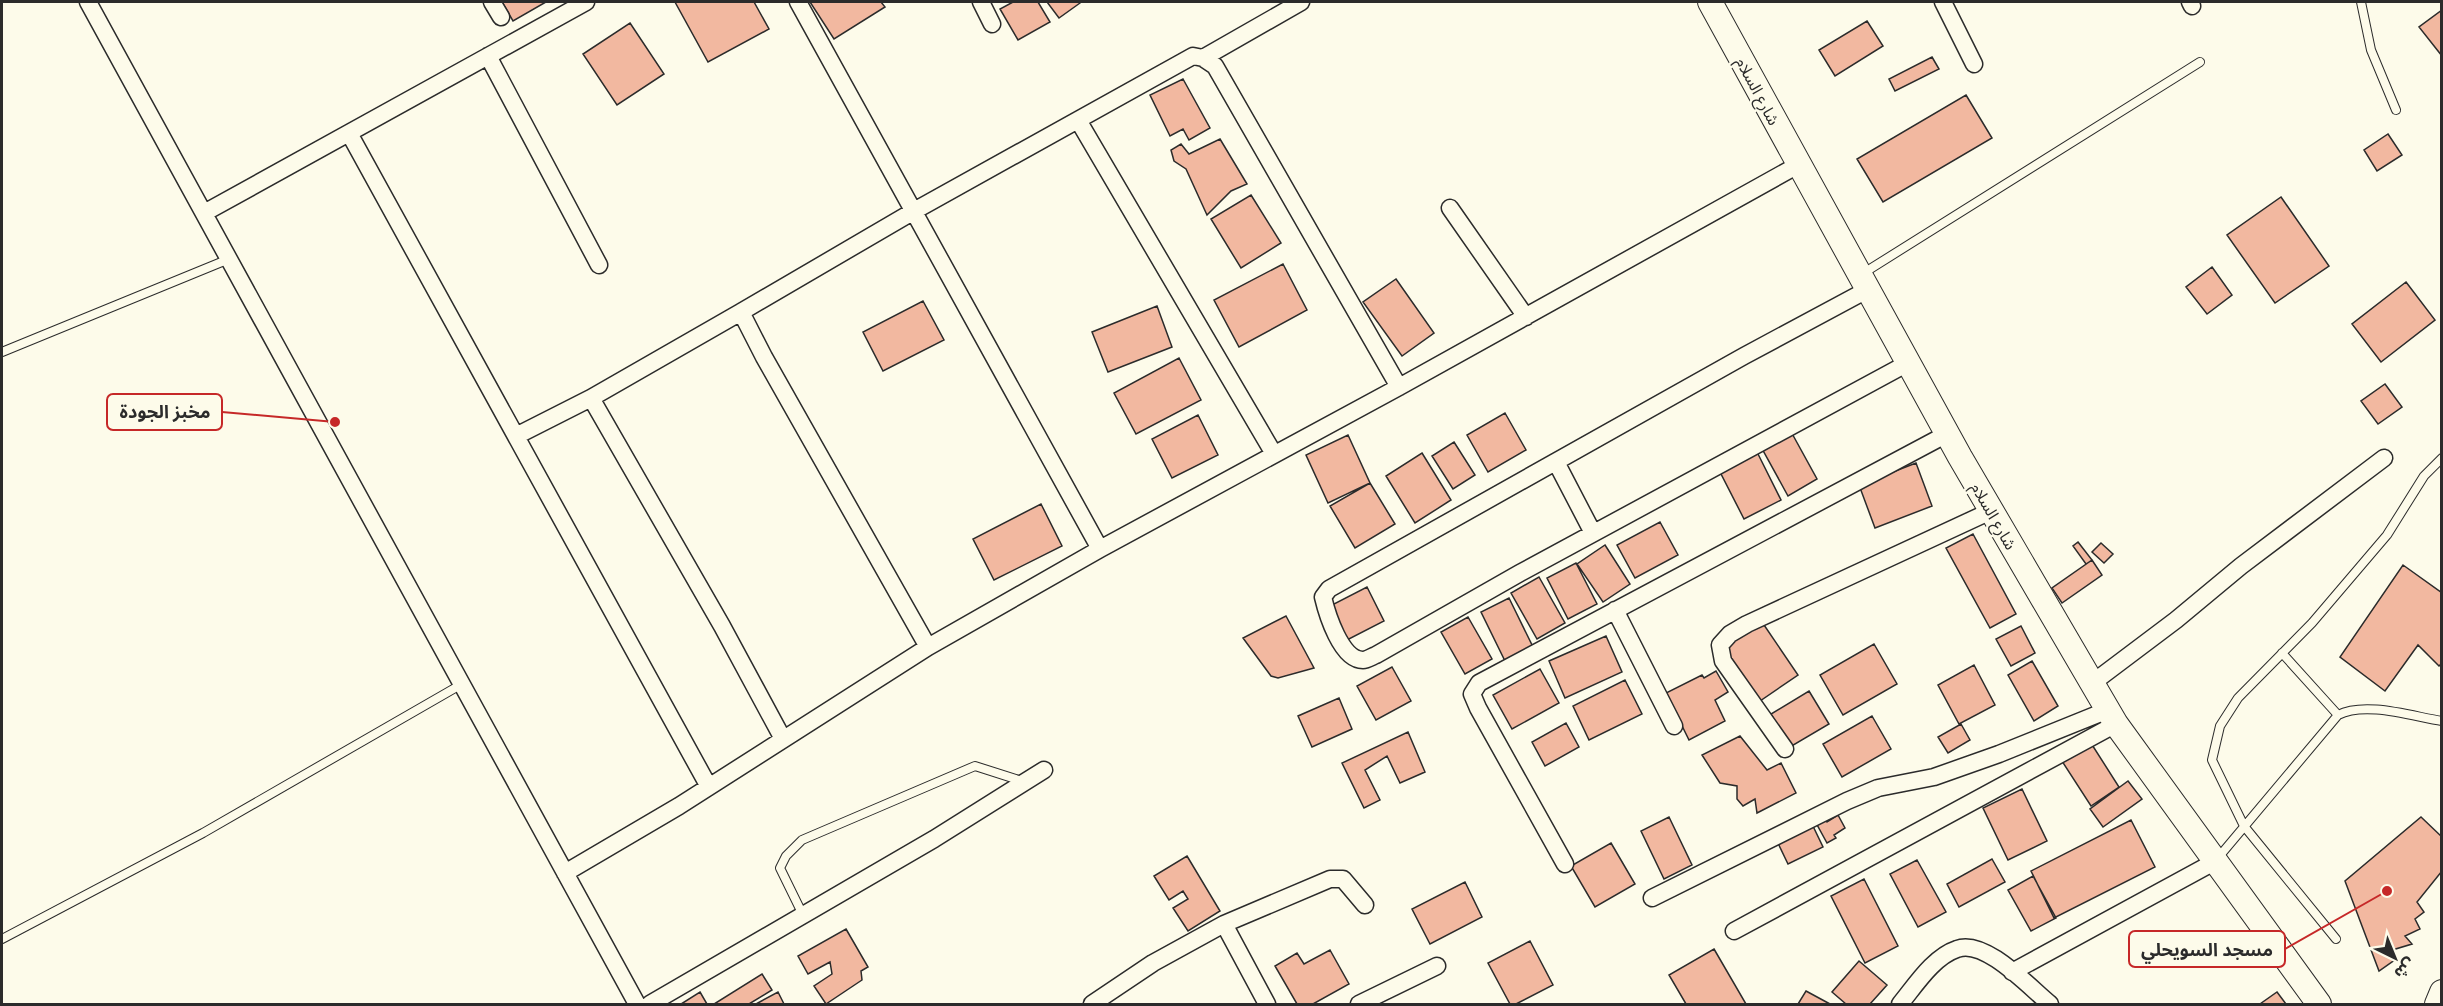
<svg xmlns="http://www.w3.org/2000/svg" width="2443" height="1006" font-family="'Fira Sans','Noto Sans Arabic',sans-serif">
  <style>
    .building { fill: #f2b8a0; stroke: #2b2b2b; stroke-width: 1.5 }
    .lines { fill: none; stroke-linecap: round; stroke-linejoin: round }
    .lane-casing { stroke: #2b2b2b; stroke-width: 10 }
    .street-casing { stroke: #2b2b2b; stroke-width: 19 }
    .secondary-casing { stroke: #2b2b2b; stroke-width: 26 }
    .lane { stroke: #fdfbea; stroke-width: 8 }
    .street { stroke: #fdfbea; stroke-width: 16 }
    .secondary { stroke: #fdfbea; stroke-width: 24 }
    .labels { text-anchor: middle; stroke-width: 4.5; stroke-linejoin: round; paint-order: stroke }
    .street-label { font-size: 16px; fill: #2b2b2b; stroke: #fdfbea }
    .leader { fill: none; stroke: #c62828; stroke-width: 2 }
    .callout-dot { fill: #c62828; stroke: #fdfbea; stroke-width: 2 }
    .callout { fill: #fdfbea; stroke: #c62828; stroke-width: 2 }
    .callout-label { font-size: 18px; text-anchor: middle; font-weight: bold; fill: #2b2b2b }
  </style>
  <rect width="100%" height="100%" fill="#fdfbea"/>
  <path class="building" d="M502,2H546L513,21Z
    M675,2H754L769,29L708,62Z
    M810,2H881L885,7L834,39Z
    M1013,2H1038L1050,22L1018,40L1000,9Z
    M1047,2H1079L1080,3L1059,18Z
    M2442,10V56L2419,27Z
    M1867,21L1883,46L1835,76L1819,50Z
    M630,23L664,74L617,105L583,54Z
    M1932,57L1939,69L1895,91L1889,79Z
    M1183,79L1210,128L1189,140L1183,129L1170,136L1150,95Z
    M1966,95L1992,138L1883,202L1857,159Z
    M2388,134L2402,155L2377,171L2364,150Z
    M1220,139L1247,184L1231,191L1207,215L1186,169L1174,161L1171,150L1181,144L1189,154Z
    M1251,195L1281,243L1241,268L1211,219Z
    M2281,197L2329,266L2275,303L2227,235Z
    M1283,264L1307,310L1239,347L1214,300Z
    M2212,267L2232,295L2207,314L2186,287Z
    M1396,279L1434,333L1402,356L1363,302Z
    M2406,282L2435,320L2381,362L2352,324Z
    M923,301L944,340L883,371L863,332Z
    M1157,306L1172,347L1108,372L1092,332Z
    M1179,358L1201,400L1136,434L1114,393Z
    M2385,384L2402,407L2378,424L2361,401Z
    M1505,413L1526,450L1488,472L1467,435Z
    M1198,415L1218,455L1172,478L1152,439Z
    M1789,428L1817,479L1788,496L1760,445Z
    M1348,435L1370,483L1328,503L1306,455Z
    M1454,442L1475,475L1453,489L1432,456Z
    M1756,450L1781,500L1744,519L1718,468Z
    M1422,453L1451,500L1415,523L1386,476Z
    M1916,463L1932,506L1875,528L1859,485Z
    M1370,483L1395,524L1355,548L1330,506Z
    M1041,504L1062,546L994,580L973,539Z
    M1660,522L1678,555L1635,578L1617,545Z
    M1973,534L2016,614L1990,628L1946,548Z
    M2078,542L2092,560L2086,564L2073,546Z
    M2101,543L2113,554L2104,563L2092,552Z
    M1605,545L1630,584L1603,602L1577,564Z
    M2092,560L2102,575L2062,603L2052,588Z
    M1576,563L1597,604L1568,619L1547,578Z
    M2403,565L2442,593V663L2439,666L2418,645L2385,691L2340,657Z
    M1539,577L1565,623L1537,639L1511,593Z
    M1367,587L1384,621L1347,640L1330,606Z
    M1509,598L1533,647L1505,661L1481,612Z
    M1286,616L1314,668L1278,678L1271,676L1243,638Z
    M1468,617L1492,659L1465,674L1441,632Z
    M1762,622L1798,675L1760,701L1724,648Z
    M2021,626L2035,653L2011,666L1996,639Z
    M1606,636L1622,672L1565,698L1549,661Z
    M1874,644L1897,684L1843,715L1820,675Z
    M2032,661L2058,706L2034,721L2008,675Z
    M1974,665L1995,705L1959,724L1938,685Z
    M1392,667L1411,701L1376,720L1357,686Z
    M1540,669L1559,703L1512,729L1493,695Z
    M1716,671L1728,692L1715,700L1725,721L1689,740L1666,693L1702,675L1704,678Z
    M1625,680L1642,714L1589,740L1573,706Z
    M1809,691L1829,724L1790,747L1771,714Z
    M1339,698L1352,729L1312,747L1298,716Z
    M1872,716L1891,749L1842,777L1823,744Z
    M1566,723L1579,747L1545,766L1532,742Z
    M1961,724L1970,740L1948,753L1938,737Z
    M1408,732L1425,772L1400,783L1387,756L1365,770L1380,800L1364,808L1342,763Z
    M1740,736L1767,770L1781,763L1796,793L1757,813L1755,799L1743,806L1737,799V786L1720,783L1702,755Z
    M2089,740L2119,787L2091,806L2060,758Z
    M2128,781L2142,799L2103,827L2090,809Z
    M2022,789L2047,841L2008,860L1983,808Z
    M1838,815L1845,828L1834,835L1836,838L1827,843L1815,821L1824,816L1827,822Z
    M1669,817L1692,865L1664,879L1641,831Z
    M2421,817L2442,837V871L2417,902L2424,912L2415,919L2420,929L2405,936L2412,944L2389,951L2396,959L2379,971L2345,881Z
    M2131,820L2155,867L2054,918L2031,871Z
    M1811,822L1823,847L1788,864L1776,839Z
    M1611,843L1635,884L1595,907L1571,866Z
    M1187,856L1220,911L1188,931L1173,908L1188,899L1183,891L1169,900L1154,876Z
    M1992,859L2005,882L1959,907L1947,884Z
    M1917,860L1946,912L1918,927L1890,874Z
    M2033,876L2056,918L2031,931L2008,890Z
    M1864,879L1898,946L1865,963L1831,896Z
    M1465,882L1482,917L1430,944L1412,909Z
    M846,929L868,967L861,971L862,980L826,1004L814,986L832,974L830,962L808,974L798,956Z
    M1530,941L1553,985L1516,1004H1510L1488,963Z
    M1714,949L1746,1004H1686L1669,975Z
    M1330,950L1349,984L1313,1004H1297L1275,966L1297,953L1304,964Z
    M1859,961L1887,985L1870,1004H1846L1832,992Z
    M762,974L772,990L749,1004H714Z
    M1806,991L1830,1004H1798Z
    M700,992L707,1004H681Z
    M778,992L784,1004H756Z
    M2277,992L2286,1004H2260Z"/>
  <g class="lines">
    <g class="lane-casing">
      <path id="lane" d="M2361,2L2371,50L2396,110
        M1862,274L2200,62
        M2,352L229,259
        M2282,653L2338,715
        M2217,859L2338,715C2365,701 2411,716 2442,721
        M803,915L780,868L786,856L802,840L975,766L1025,782
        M2,939L203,833L462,684
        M2336,939L2244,826L2212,760L2220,726L2238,698L2312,623L2387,535L2424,476L2442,458"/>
    </g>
    <g class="street-casing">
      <path id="street" d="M88,2L637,1004
        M492,2L501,17
        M798,2L1100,549
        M981,2L992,24
        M1943,2L1974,64
        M2190,2L2192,6
        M488,56L599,265
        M1203,58L1301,2
        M1078,120L1274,454
        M349,133L709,787
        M1450,208L1526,317
        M204,213L586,2
        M1867,290L1744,356L1329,589L1323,597C1327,614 1341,660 1363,660C1367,660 1373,656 1376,655L1520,573L1908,363
        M591,398L741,312
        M516,436L591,398L722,626L783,739
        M1556,462L1593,533
        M1615,610L1674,726
        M928,647L764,357L741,312L914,211L1193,56L1203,58L1215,66L1399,387
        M2091,684L2176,620L2241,566L2384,458
        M1785,749L1723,661L1720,645L1730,634L1747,624L1991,511
        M1565,864L1478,708L1472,694L1479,683L1947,434
        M565,873L679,806L928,647L1100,549L1399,387L1798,165
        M1652,898L1847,801L1878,788L1934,777L1999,754L2108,710
        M1224,924L1330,879H1343L1365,905
        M1734,931L2116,724
        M2012,972L2216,861
        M650,1004L934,839L1044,770
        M1092,1004L1153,963L1224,924L1267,1004
        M1359,1004L1437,966
        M1900,1004C1915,986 1933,957 1957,949C1985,938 2030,988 2050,1004"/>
    </g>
    <g class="secondary-casing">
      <path id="secondary" d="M1710,2L1960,457L2116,724L2319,1004
        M2437,1004L2442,992"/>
    </g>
    <use href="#lane" class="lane"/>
    <use href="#street" class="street"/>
    <use href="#secondary" class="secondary"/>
  </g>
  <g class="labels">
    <g class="street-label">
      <text transform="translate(1758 91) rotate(62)" y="6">شارع السلام</text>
      <text transform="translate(1994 516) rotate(60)" y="6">شارع السلام</text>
    </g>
  </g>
  <path class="leader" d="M335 422L222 412M2387 891L2285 949"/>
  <g class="callout-dot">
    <circle cx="335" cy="422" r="6"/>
    <circle cx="2387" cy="891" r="6"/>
  </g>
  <g class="callout">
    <rect x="107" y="394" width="115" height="36" rx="6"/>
    <rect x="2129" y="931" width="156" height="36" rx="6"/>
  </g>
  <g class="callout-label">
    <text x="165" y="418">مخبز الجودة</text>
    <text x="2207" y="956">مسجد السويحلي</text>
  </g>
  <rect width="2443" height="1006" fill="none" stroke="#2b2b2b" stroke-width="6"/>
  <g transform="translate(2395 958) rotate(137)" stroke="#fdfbea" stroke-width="4.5" paint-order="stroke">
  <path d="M0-4.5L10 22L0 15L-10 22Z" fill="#2b2b2b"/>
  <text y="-9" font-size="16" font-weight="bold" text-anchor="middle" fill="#2b2b2b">ش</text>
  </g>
</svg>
